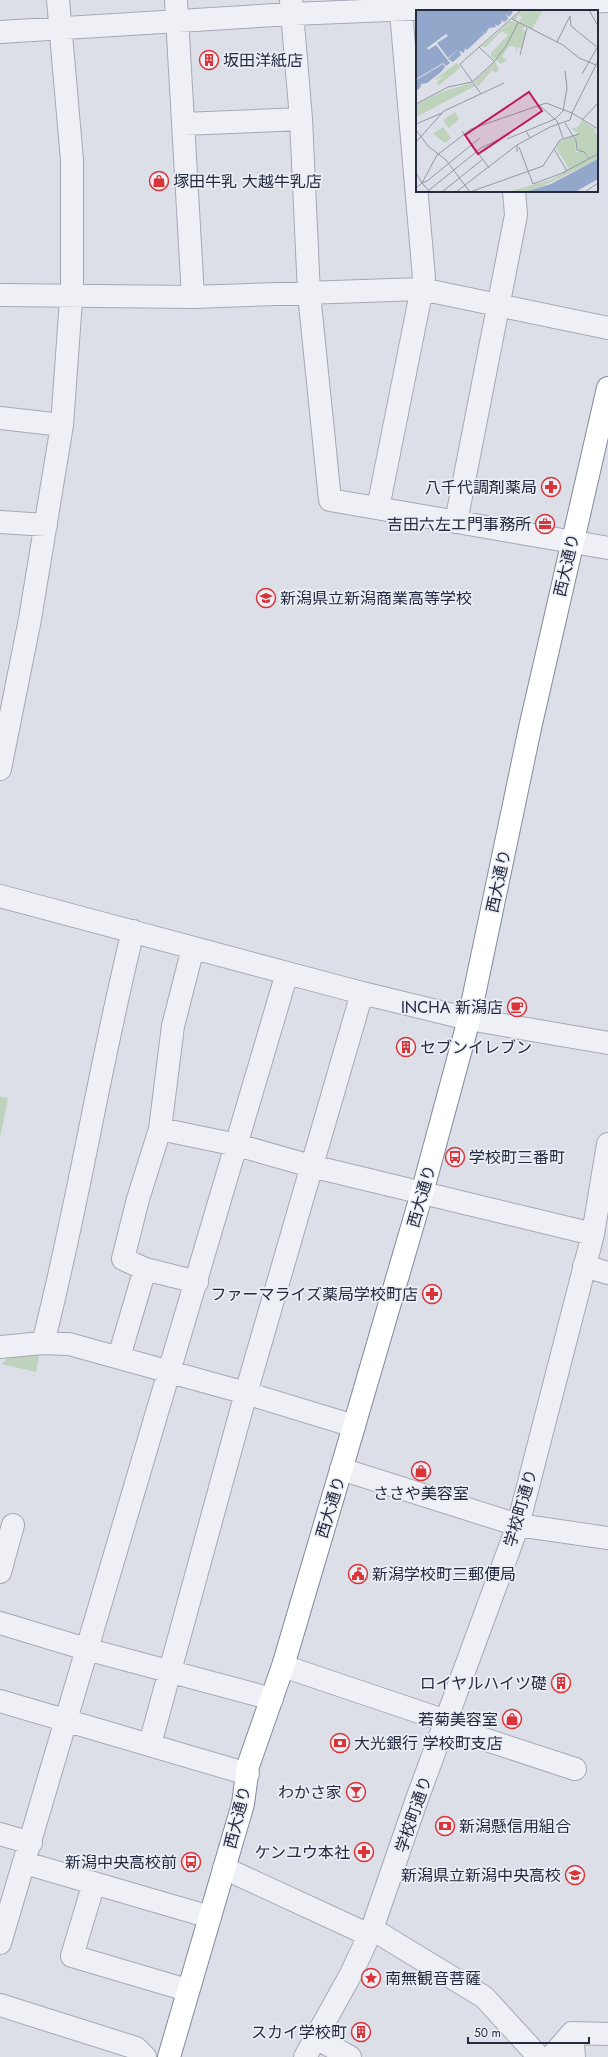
<svg xmlns="http://www.w3.org/2000/svg" width="608" height="2057" font-family="Jost,'Noto Sans JP',sans-serif">
  <style>
    .green { fill: #bfd2bc }
    .lines { fill: none; stroke-linecap: round; stroke-linejoin: round }
    .minor-casing { stroke: #a5a9b5; stroke-width: 24 }
    .highway-casing { stroke: #828a9f; stroke-width: 24 }
    .minor { stroke: #eff0f6; stroke-width: 22 }
    .highway { stroke: #fff; stroke-width: 22 }
    .labels { text-anchor: middle; stroke-width: 3.5; stroke-linejoin: round; paint-order: stroke }
    .poi-label { font-size: 16px; fill: #242b3f; stroke: #ebeef5; text-anchor: end }
    .street-label { font-size: 16px; fill: #242b3f; stroke: #ebeef5 }
    .inset-road { fill: none; stroke: #9297a4; stroke-width: 1 }
    .view { fill: #c2185b; fill-opacity: 0.15; stroke: #c2185b; stroke-width: 2 }
    .inset-edge { fill: none; stroke: #242b3f; stroke-width: 2 }
  </style>
  <rect width="100%" height="100%" fill="#dcdfe7"/>
  <path class="green" d="M0,1097L8,1098L0,1138Z
    M40,1350L36,1372L2,1364L12,1353Z"/>
  <g class="lines">
    <g class="minor-casing">
      <path id="minor" d="M176,0L193,297L421,289L608,328
        M291,0L301,119L309,294L330,500L608,548
        M0,32L292,14L608,1
        M183,124L301,119
        M0,295L193,297
        M0,418L62,425
        M378,508L424,278L400,0
        M0,522L46,525
        M456,522L516,215L514,191
        M0,769L30,619L62,425L72,286V160L58,0
        M0,896L362,993L469,1019L608,1043
        M160,1129L237,1145L311,1166L593,1234
        M584,1266L608,1273
        M145,1269L197,1282
        M43,1343C78,1207 99,1068 133,931
        M0,1347L43,1343L69,1344L246,1393L354,1426
        M119,1357L145,1269L123,1259L138,1199L160,1129L173,1026L193,948
        M341,1469L518,1525L608,1538
        M0,1572L13,1525
        M0,1623L86,1649L272,1699
        M283,1666L446,1721
        M0,1701L248,1774
        M444,1726L575,1769
        M150,1744L246,1393L362,993
        M0,1834L31,1843
        M25,1863L210,1917
        M224,1868L369,1935
        M94,1883L72,1956L187,1990
        M372,1929L484,1997L539,2057
        M0,1943L287,973
        M0,2005L136,2048L145,2057
        M572,2033L608,2034
        M572,2033L574,2057
        M316,2038L350,2057
        M305,2057L351,1974L372,1929L417,1799L518,1525L593,1234L608,1144
        M551,2057L572,2033"/>
    </g>
    <g class="highway-casing">
      <path id="highway" d="M169,2057L243,1804L248,1766L283,1666L354,1426L422,1193L469,1019L530,728L608,388"/>
    </g>
    <use href="#minor" class="minor"/>
    <use href="#highway" class="highway"/>
  </g>
  <defs>
    <g id="building-ring" transform="scale(1)"><circle r="9.5" fill="#ebeef5" stroke="#da3338" stroke-width="1.5"/><path d="M-4-6H4V6H1V3H-1V6H-4ZM-2.5-4.3h1.7v1.8h-1.7ZM.8-4.3h1.7v1.8H.8ZM-2.5-1h1.7V.8h-1.7ZM.8-1h1.7V.8H.8Z" fill="#da3338"/></g>
    <g id="shop-ring" transform="scale(1)"><circle r="9.5" fill="#ebeef5" stroke="#da3338" stroke-width="1.5"/><path d="M-5-2.5h2.3a2.7 3.5 0 0 1 5.4 0H5L5.5 6h-11ZM-1.5-2.5h3a1.5 2.3 0 0 0-3 0Z" fill="#da3338"/></g>
    <g id="pharmacy-ring" transform="scale(1)"><circle r="9.5" fill="#ebeef5" stroke="#da3338" stroke-width="1.5"/><path d="M-2-6h4v4h4v4h-4v4h-4v-4h-4v-4h4Z" fill="#da3338"/></g>
    <g id="office-ring" transform="scale(1)"><circle r="9.5" fill="#ebeef5" stroke="#da3338" stroke-width="1.5"/><path d="M-6-3h4V-5.5h4V-3h4V5H-6ZM-1-4.5V-3h2v-1.5ZM-6 0V1H6V0Z" fill="#da3338"/></g>
    <g id="school-ring" transform="scale(1)"><circle r="9.5" fill="#ebeef5" stroke="#da3338" stroke-width="1.5"/><path d="M0-5L7-2L0 1L-7-2ZM-4 1L0 2.5L4 1V4Q0 6-4 4Z" fill="#da3338"/></g>
    <g id="cafe-ring" transform="scale(1)"><circle r="9.5" fill="#ebeef5" stroke="#da3338" stroke-width="1.5"/><path d="M-5.5-4.5H6V0H3Q3 3.5 0 3.5H-2.5Q-5.5 3.5-5.5 0ZM3-3.2v2h1.7v-2ZM-6 4.5H4V6H-6Z" fill="#da3338"/></g>
    <g id="bus-ring" transform="scale(1)"><circle r="9.5" fill="#ebeef5" stroke="#da3338" stroke-width="1.5"/><path d="M-5-6H5V4H4V6H2V4H-2V6H-4V4H-5ZM-3.5-4V0h7V-4ZM-3.5 1.2v1.5H-2V1.2ZM2 1.2v1.5H3.5V1.2Z" fill="#da3338"/></g>
    <g id="civic-ring" transform="scale(1)"><circle r="9.5" fill="#ebeef5" stroke="#da3338" stroke-width="1.5"/><path d="M-.6-6.5H3V-4.5H.6V-3L4-1V1h2V6H-6V1h2V-1L-.6-3ZM-1.2 2.5V6h2.4V2.5Z" fill="#da3338"/></g>
    <g id="bank-ring" transform="scale(1)"><circle r="9.5" fill="#ebeef5" stroke="#da3338" stroke-width="1.5"/><path d="M-6-4H6V4H-6ZM0-2.3a2.3 2.3 0 1 0 0 4.6a2.3 2.3 0 1 0 0-4.6Z" fill="#da3338"/></g>
    <g id="bar-ring" transform="scale(1)"><circle r="9.5" fill="#ebeef5" stroke="#da3338" stroke-width="1.5"/><path d="M-6-5H6L.8 .8V4.5H3.5V6h-7V4.5H-.8V.8Z" fill="#da3338"/></g>
    <g id="sight-ring" transform="scale(1)"><circle r="9.5" fill="#ebeef5" stroke="#da3338" stroke-width="1.5"/><path d="M0-6L1.8-2.2L6-1.7L2.9 1.2L3.7 5.4L0 3.3L-3.7 5.4L-2.9 1.2L-6-1.7L-1.8-2.2Z" fill="#da3338"/></g>
  </defs>
  <g fill-rule="evenodd">
    <use href="#building-ring" x="209" y="60"/>
    <use href="#shop-ring" x="159" y="181"/>
    <use href="#pharmacy-ring" x="551" y="487"/>
    <use href="#office-ring" x="545" y="524"/>
    <use href="#school-ring" x="266" y="598"/>
    <use href="#cafe-ring" x="517" y="1007"/>
    <use href="#building-ring" x="406" y="1047"/>
    <use href="#bus-ring" x="455" y="1157"/>
    <use href="#pharmacy-ring" x="432" y="1294"/>
    <use href="#shop-ring" x="421" y="1471"/>
    <use href="#civic-ring" x="358" y="1574"/>
    <use href="#building-ring" x="561" y="1683"/>
    <use href="#shop-ring" x="512" y="1719"/>
    <use href="#bank-ring" x="340" y="1743"/>
    <use href="#bar-ring" x="356" y="1792"/>
    <use href="#bank-ring" x="445" y="1826"/>
    <use href="#pharmacy-ring" x="364" y="1852"/>
    <use href="#bus-ring" x="191" y="1862"/>
    <use href="#school-ring" x="575" y="1875"/>
    <use href="#sight-ring" x="371" y="1978"/>
    <use href="#building-ring" x="361" y="2032"/>
  </g>
  <g class="labels">
    <g class="poi-label">
      <text x="223" y="66" text-anchor="start">坂田洋紙店</text>
      <text x="173" y="187" text-anchor="start">塚田牛乳 大越牛乳店</text>
      <text x="537" y="493">八千代調剤薬局</text>
      <text x="531" y="530">吉田六左エ門事務所</text>
      <text x="280" y="604" text-anchor="start">新潟県立新潟商業高等学校</text>
      <text x="503" y="1013">INCHA 新潟店</text>
      <text x="420" y="1053" text-anchor="start">セブンイレブン</text>
      <text x="469" y="1163" text-anchor="start">学校町三番町</text>
      <text x="418" y="1300">ファーマライズ薬局学校町店</text>
      <text x="421" y="1499" text-anchor="middle">ささや美容室</text>
      <text x="372" y="1580" text-anchor="start">新潟学校町三郵便局</text>
      <text x="547" y="1689">ロイヤルハイツ礎</text>
      <text x="498" y="1725">若菊美容室</text>
      <text x="354" y="1749" text-anchor="start">大光銀行 学校町支店</text>
      <text x="342" y="1798">わかさ家</text>
      <text x="459" y="1832" text-anchor="start">新潟懸信用組合</text>
      <text x="350" y="1858">ケンユウ本社</text>
      <text x="177" y="1868">新潟中央高校前</text>
      <text x="561" y="1881">新潟県立新潟中央高校</text>
      <text x="385" y="1984" text-anchor="start">南無観音菩薩</text>
      <text x="347" y="2038">スカイ学校町</text>
    </g>
    <g class="street-label">
      <text transform="translate(566 565) rotate(-77)" y="6">西大通り</text>
      <text transform="translate(498 881) rotate(-78)" y="6">西大通り</text>
      <text transform="translate(421 1196) rotate(-74)" y="6">西大通り</text>
      <text transform="translate(330 1507) rotate(-73)" y="6">西大通り</text>
      <text transform="translate(520 1508) rotate(-74)" y="6">学校町通り</text>
      <text transform="translate(413 1814) rotate(-71)" y="6">学校町通り</text>
      <text transform="translate(237 1817) rotate(-76)" y="6">西大通り</text>
    </g>
  </g>
  <g transform="translate(416 10)">
    <rect width="182" height="182" fill="#dcdfe7"/>
    <path d="M106,0H127L116,19L109,16L106,20L110,21L106,38L102,37L99,43L100,37L93,36L86,46L91,50L85,54L75,46V43L92,25L86,21L70,37H65L94,11L103,13L106,7L102,5L100,11H103V13L96,9ZM79,52L83,59L80,63L76,60L62,77L58,71ZM41,53L45,57L22,76L21,72L28,66L18,70ZM56,73L59,76L0,107V94L28,81ZM39,102L43,109L33,118L27,110ZM166,110L180,120L178,122L182,124V149L117,181L92,182L137,169L173,148L169,142L162,140L158,127L162,123L155,119L162,117ZM27,117L35,128L29,133L17,124ZM156,126L159,132L160,142L166,141L172,149L153,159L140,138L143,132Z" fill="#bfd2bc"/>
    <path d="M0,0H95L97,2L93,7L90,4L92,9L88,12L85,9L86,12L82,16L79,14L80,17L73,18L69,24L66,21L68,24L51,40L49,38L48,43L43,41L45,45L37,52L32,49L45,37L32,48L21,33L32,26L30,24L11,38L12,40L20,35L34,53L30,56L27,53L0,69ZM27,54L29,57L25,62L11,73L5,74L4,78L0,81V70ZM182,149V169L159,182H110L135,174Z" fill="#93a7cb"/>
    <path class="inset-road" d="M173,0L182,16M96,9L147,35L163,48L180,55M141,32L154,6L155,16L182,38M63,37L78,51M104,45L111,18M166,64L181,38M65,84L44,54L105,0M0,94L32,77L56,72L78,52L90,36L102,13M123,95L141,111L147,128M156,103L182,119M167,109L182,93M149,113L160,131L161,140L168,142L173,149M0,114L26,103M0,120L12,136L30,150L54,182M46,121L73,158M114,128L110,121L139,109L147,101L151,78L149,61M91,129L110,121M0,132L28,101L88,73M103,137L117,174L149,162M138,139L151,161M101,142V135L134,117L154,110L156,103M148,162L182,144M0,163L6,173L11,171L64,128M6,173L14,182M0,178L6,173L21,145L55,119L130,93L156,103L182,51M12,181L65,138L90,126M26,182L67,149M40,182L101,135M54,182L127,156L144,130L163,124M169,182L182,173"/>
    <path class="view" d="M113,82L126,101L62,144L49,125Z"/>
    <rect width="182" height="182" class="inset-edge"/>
  </g>
  <path d="M468 2037v6h121v-6" fill="none" stroke="#242b3f" stroke-width="2"/>
  <text x="474" y="2037" font-size="12" fill="#242b3f" stroke="#ebeef5" stroke-width="3" paint-order="stroke">50 m</text>
</svg>
